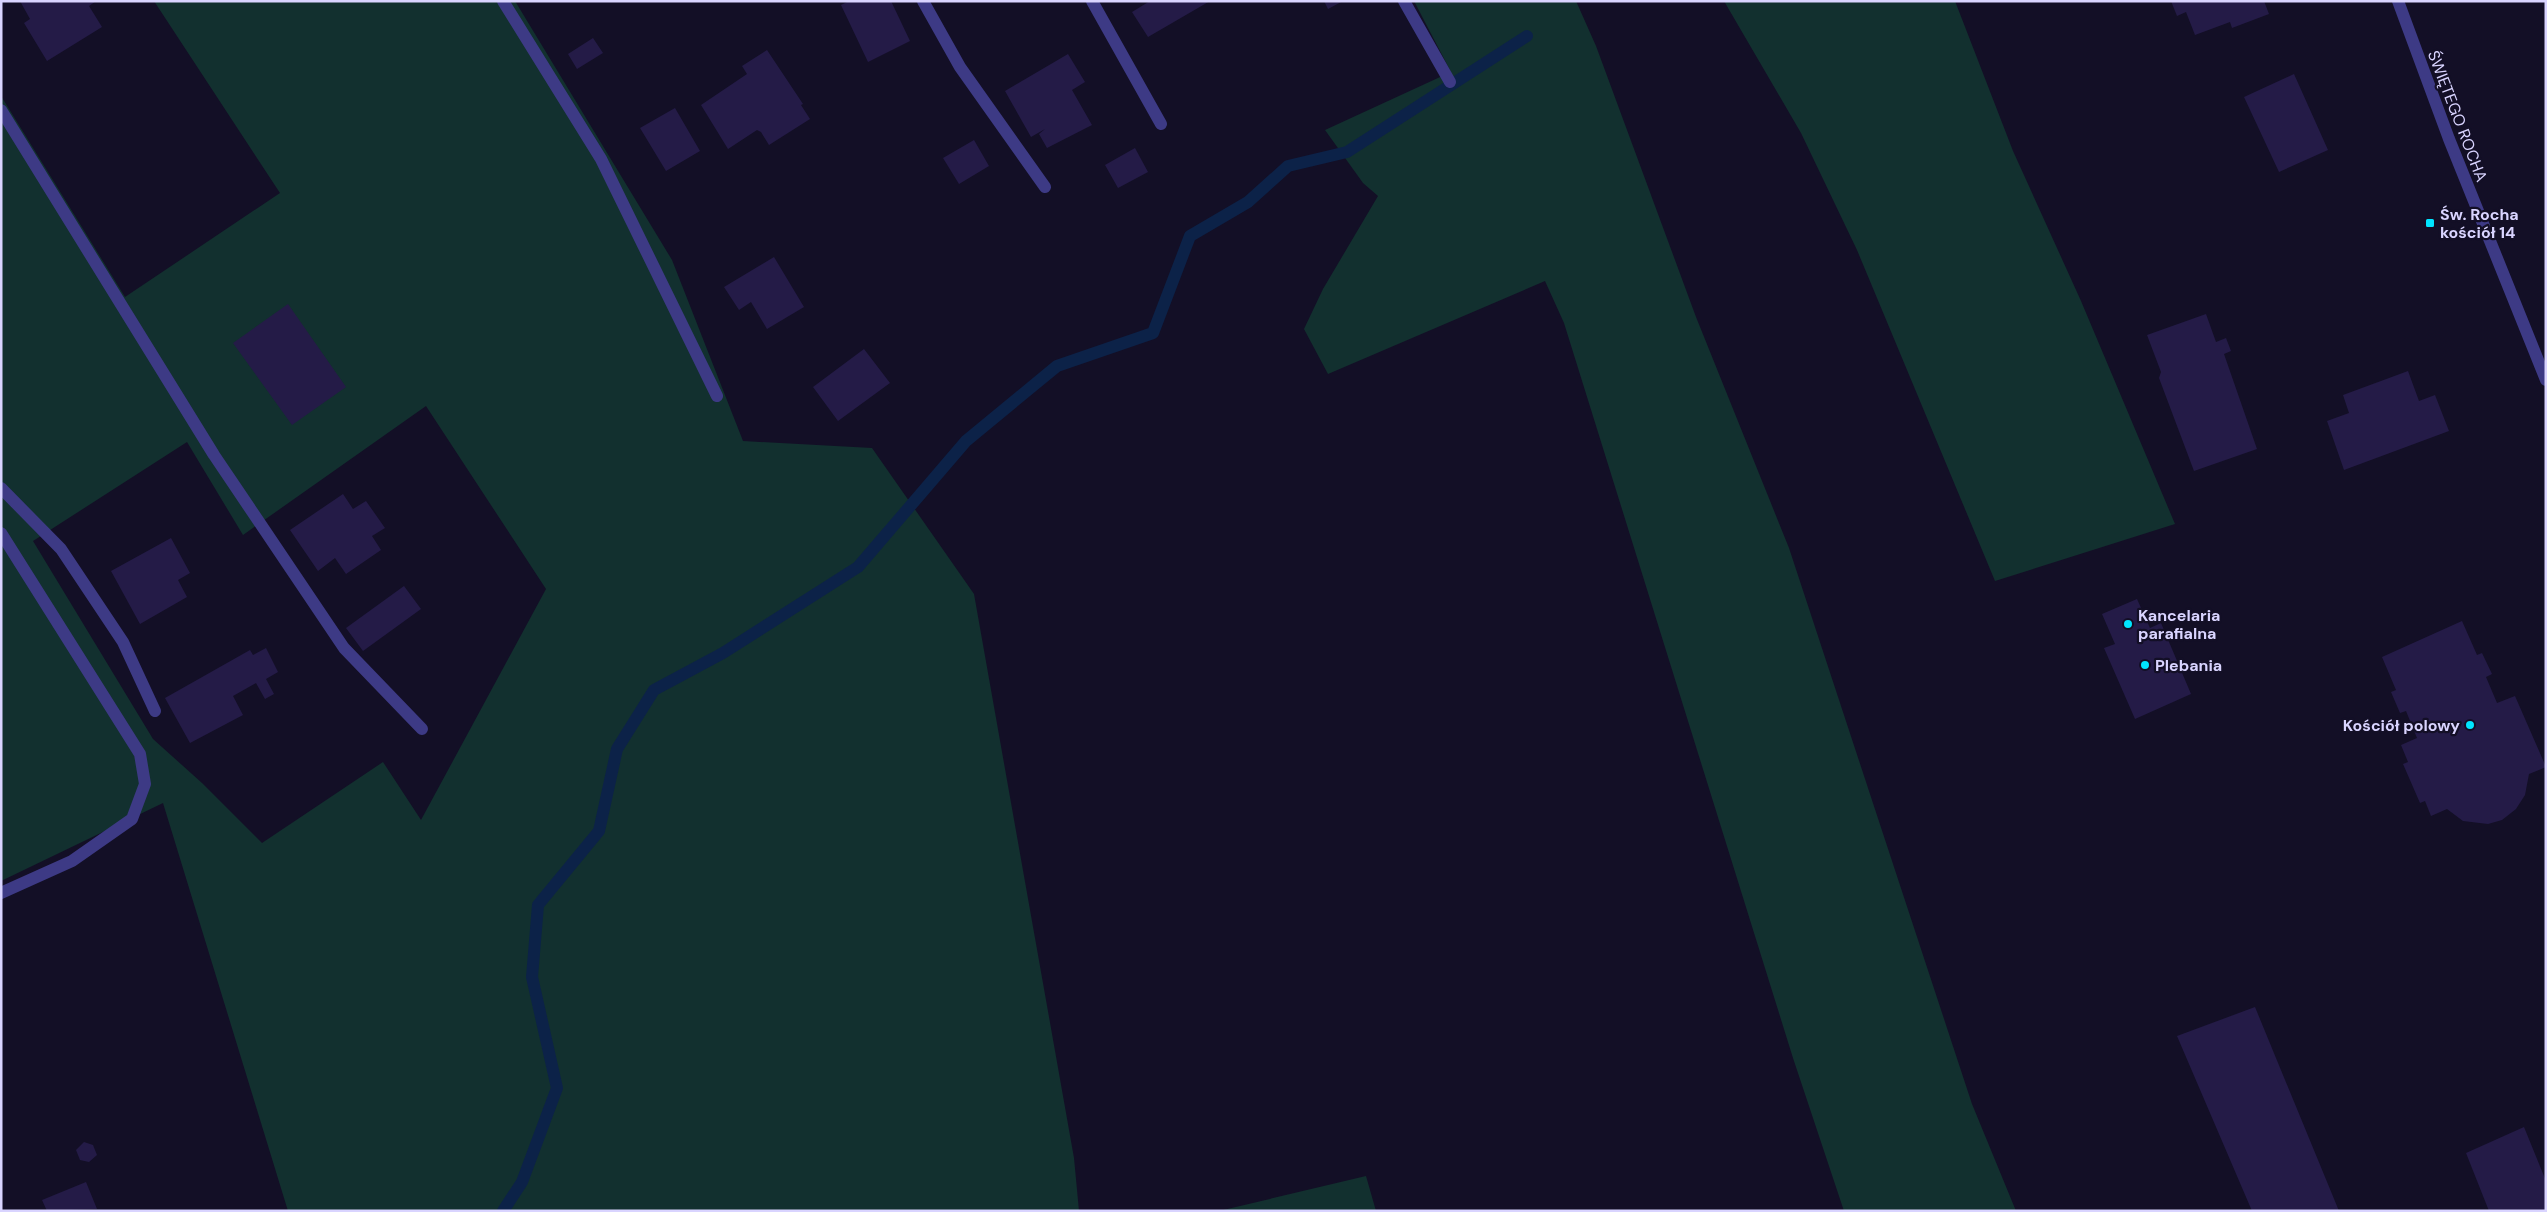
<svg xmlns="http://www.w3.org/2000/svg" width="2547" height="1212" font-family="'DM Sans',sans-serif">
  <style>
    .green { fill: #12302f; fill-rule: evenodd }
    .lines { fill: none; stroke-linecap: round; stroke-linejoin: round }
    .stream { stroke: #0c2248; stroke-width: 12 }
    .building { fill: #241b47 }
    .service { stroke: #3d3a85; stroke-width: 12 }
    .tertiary { stroke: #3d3a85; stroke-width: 12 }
    .poi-dot { fill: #00e5ff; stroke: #130f26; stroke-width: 2 }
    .labels { text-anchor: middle; stroke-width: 4.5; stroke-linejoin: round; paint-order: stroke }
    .street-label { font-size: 16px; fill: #d9d4ff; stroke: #130f26 }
    .poi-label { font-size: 16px; font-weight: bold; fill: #d9d4ff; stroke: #130f26; text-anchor: start }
  </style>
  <rect width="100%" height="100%" fill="#130f26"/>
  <path class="green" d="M154,1H515L672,260L743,441L872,448L974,594L1074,1158L1079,1211H288L163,803L1,881V96L125,297L280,193ZM426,406L546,589L421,820L383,762L262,843L202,783L153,739L33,541L187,442L243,535Z
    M1414,1H1576L1596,46L1696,317L1789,548L1972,1104L2016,1211H1844L1793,1058L1564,323L1545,281L1328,374L1304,329L1323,289L1378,196L1363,183L1325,130L1451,72Z
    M1724,1H1955L2013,151L2081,301L2175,524L1995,581L1857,250L1801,133Z
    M1366,1176L1376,1211H1219Z"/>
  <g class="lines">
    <path class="stream" d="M503,1211L522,1182L557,1088L532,977L538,905L599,831L617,749L654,690L723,653L858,567L966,441L1057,366L1153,333L1190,236L1248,202L1288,166L1347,152L1527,36"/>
  </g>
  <path class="building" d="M20,1H96L89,6L102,27L47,61L24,23L30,19Z
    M849,1H891L910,41L868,62L841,5Z
    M1150,1H1210L1148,37L1132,12Z
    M1324,1H1343L1328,9Z
    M2171,1H2264L2269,14L2232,28L2230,22L2195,35L2186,12L2177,16Z
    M593,38L603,53L577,69L568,54Z
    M767,50L803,104L801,105L810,119L769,145L761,132L757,130L728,149L701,105L747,74L742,66Z
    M1068,54L1085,82L1072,90L1092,125L1047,148L1039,134L1045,129L1031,137L1005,91Z
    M2294,74L2328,150L2279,172L2244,97Z
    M675,108L700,151L666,171L640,128Z
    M974,140L989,166L959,184L943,158Z
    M1135,148L1148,172L1118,188L1105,165Z
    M774,257L804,307L767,329L751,302L739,310L724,287Z
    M288,304L346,387L292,425L233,343Z
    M2206,314L2216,342L2226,338L2231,351L2224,354L2257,449L2194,471L2159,378L2161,372L2147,335Z
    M864,349L890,383L838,421L813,387Z
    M2408,371L2419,401L2435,395L2449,431L2344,470L2327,421L2349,413L2343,395Z
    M343,494L353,509L366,501L385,528L372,536L381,550L346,574L335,558L318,571L290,530Z
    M171,538L190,573L178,580L187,597L140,624L111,571Z
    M404,586L421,609L363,651L346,628Z
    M2137,599L2150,628L2161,623L2191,694L2135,719L2104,648L2115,644L2102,614Z
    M2462,621L2477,655L2482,653L2492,674L2486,677L2497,703L2515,696L2546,767L2529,774L2525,795L2516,809L2502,820L2488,824L2463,821L2447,809L2431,816L2425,801L2420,803L2403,764L2408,762L2401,745L2417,738L2406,711L2400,713L2391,692L2396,690L2382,657Z
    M266,648L278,672L266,679L274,694L265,699L256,683L233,696L243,715L190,743L165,698L250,650L253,655Z
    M2255,1007L2339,1211H2252L2177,1036Z
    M2524,1127L2546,1181V1211H2489L2466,1153Z
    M84,1142L93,1145L97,1155L89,1162L80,1160L76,1150Z
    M86,1182L97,1209L47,1211L42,1200Z"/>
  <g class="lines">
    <path class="service" d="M503,1L601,159L717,396
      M923,1L960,67L1045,187
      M1092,1L1161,124
      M1404,1L1450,82
      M1,110L214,455L344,648L422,729
      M1,488L61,549L123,642L155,711
      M1,533L140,754L145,784L132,819L72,861L1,893"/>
    <path class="tertiary" d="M2398,1L2449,139L2546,380"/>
  </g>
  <g class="poi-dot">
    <rect x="2425" y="218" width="10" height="10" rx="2.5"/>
    <circle cx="2128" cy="624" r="5"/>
    <circle cx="2145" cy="665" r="5"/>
    <circle cx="2470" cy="725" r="5"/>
  </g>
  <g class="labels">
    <g class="street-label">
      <text transform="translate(2458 116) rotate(69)" y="6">ŚWIĘTEGO ROCHA</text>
    </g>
    <g class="poi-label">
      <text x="2440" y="220">Św. Rocha<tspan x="2440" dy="18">kościół 14</tspan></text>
      <text x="2138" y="621">Kancelaria<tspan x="2138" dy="18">parafialna</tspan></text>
      <text x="2155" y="671">Plebania</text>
      <text x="2460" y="731" text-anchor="end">Kościół polowy</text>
    </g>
  </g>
  <rect width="2547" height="1212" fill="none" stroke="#d9d4ff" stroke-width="5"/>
</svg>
